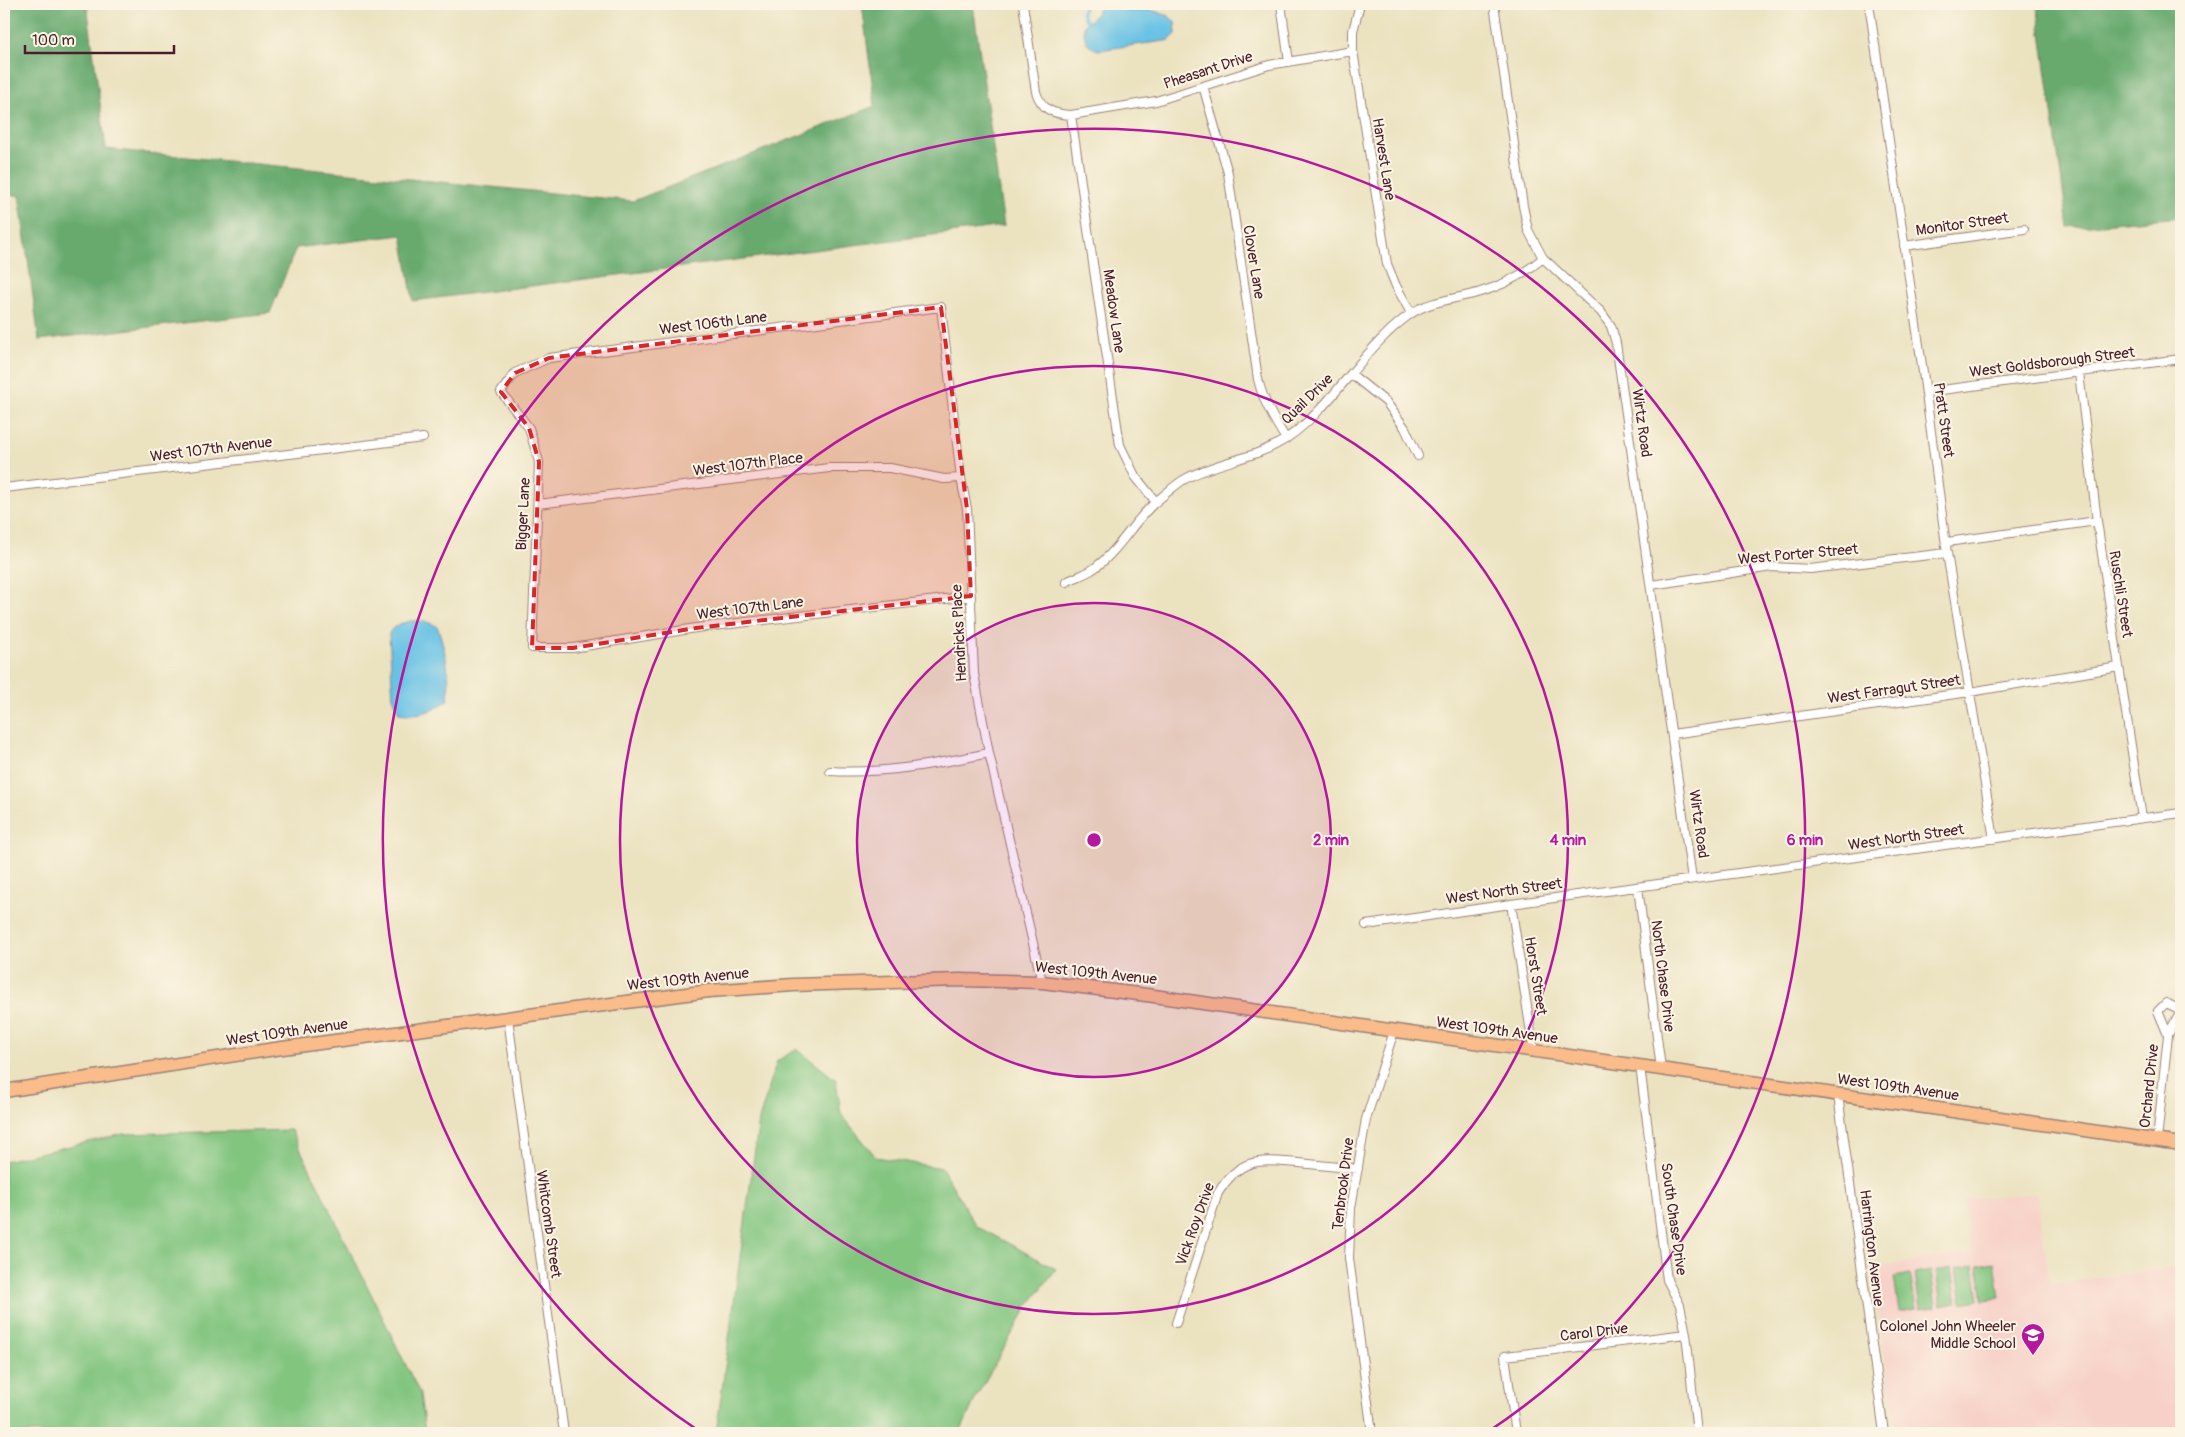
<svg xmlns="http://www.w3.org/2000/svg" width="2185" height="1437" font-family="Pangolin,sans-serif">
  <style>
    .built { fill: #f7d1c8 }
    .green { fill: #81c57f; stroke: #667255 }
    .forest { fill: #68aa6e; stroke: #59644c }
    .water { fill: #68c2e5; stroke: #597088 }
    .lines { fill: none; stroke-linecap: round; stroke-linejoin: round }
    .stream { stroke: #68c2e5; stroke-width: 3 }
    .minor-casing { stroke: #9a8076; stroke-width: 10 }
    .primary-casing { stroke: #9a8076; stroke-width: 15 }
    .minor { stroke: #fff; stroke-width: 8 }
    .primary { stroke: #f9bc8a; stroke-width: 12 }
    .marked { fill: #d62828; fill-opacity: 0.2; stroke: #d62828; stroke-width: 4; stroke-dasharray: 10 6; stroke-linejoin: round }
    .ring { fill: none; stroke: #b5179e; stroke-width: 2.5 }
    .labels { text-anchor: middle; stroke-width: 4; stroke-linejoin: round; paint-order: stroke }
    .street-label { font-size: 15px; fill: #4a1f2b; stroke: #fcf5e5 }
    .poi-label { font-size: 15px; fill: #4a1f2b; stroke: #fcf5e5; text-anchor: end }
    .centre { fill: #b5179e; stroke: #fcf5e5; stroke-width: 2.5 }
    .ring-label { font-size: 15px; text-anchor: middle; font-weight: bold; fill: #b5179e; stroke: #fcf5e5; stroke-width: 4; stroke-linejoin: round; paint-order: stroke }
  </style>
  <rect width="100%" height="100%" fill="#fcf5e5"/>
  <filter id="ink" filterUnits="userSpaceOnUse"><feTurbulence type="fractalNoise" baseFrequency=".02" numOctaves="2"/><feDisplacementMap in="SourceGraphic" scale="10" xChannelSelector="R" yChannelSelector="G"/><feConvolveMatrix kernelMatrix="1 2 1 2 8 2 1 2 1" color-interpolation-filters="sRGB"/></filter>
  <filter id="wash" filterUnits="userSpaceOnUse"><feTurbulence type="fractalNoise" baseFrequency=".0096" numOctaves="4" result="noise"/><feDisplacementMap in="SourceGraphic" scale="20" xChannelSelector="R" yChannelSelector="G"/><feGaussianBlur stdDeviation="1.12" result="paint"/><feColorMatrix in="noise" values="0 0 0 0 0 0 0 0 0 0 0 0 0 0 0 0 0 1.4 0 .05"/><feComposite in="paint" operator="in"/></filter>
  <g filter="url(#wash)">
    <rect width="100%" height="100%" fill="#ebe2c0"/>
    <path class="built" d="M2037,1193L2050,1284L2181,1267V1433H1995L1994,1428L1956,1433H1896L1872,1267L1972,1253L1964,1199Z"/>
    <path class="green" d="M797,1049L836,1080L841,1114L876,1157L942,1168L976,1226L1056,1269L1028,1306L976,1397L960,1433H716L759,1120L777,1061Z
      M291,1130L420,1394L425,1433H4V1161L123,1134Z
      M1995,1262L2000,1298L1983,1300L1978,1265Z
      M1974,1265L1979,1300L1962,1303L1957,1268Z
      M1952,1268L1957,1303L1941,1306L1936,1271Z
      M1931,1271L1936,1307L1920,1309L1915,1274Z
      M1910,1274L1916,1309L1899,1312L1894,1277Z"/>
    <path class="forest" d="M4,4H87L106,149L633,201L875,106L862,4H973L1004,226L413,301L402,235L296,248L270,313L39,340L19,195L4,196Z
      M2037,4H2176L2181,37V217L2068,227Z"/>
    <path class="water" d="M1103,4H1115L1127,11L1151,10L1169,16L1175,22L1176,34L1170,40L1164,41L1098,50C1085,45 1084,39 1084,25L1091,20Z
      M411,621H424L437,626C445,647 451,677 448,700C433,712 418,716 399,713L393,698L389,634C393,625 402,623 411,621Z"/>
    <g class="lines">
      <path class="stream" d="M1086,4L1082,12L1084,18L1087,21"/>
    </g>
  </g>
  <g filter="url(#ink)">
    <g class="lines">
      <g class="minor-casing">
        <path id="minor" d="M1023,4L1036,92C1042,110 1053,114 1071,115L1156,101L1269,65L1353,51
          M1281,4L1289,62
          M1360,4L1353,31V51L1387,264L1396,286L1411,313
          M1494,4L1523,206L1528,230L1543,258L1601,312L1611,326L1616,343L1692,879
          M1869,4L1924,379L1947,553L1994,839
          M1203,86L1228,173L1258,379C1263,401 1274,420 1286,439
          M1071,115L1120,445L1135,476L1156,502
          M1904,246L2024,229
          M2079,373L2097,521L2142,818
          M1351,374L1386,402L1405,428L1418,456
          M1926,392L2181,359
          M4,488L423,438
          M538,504L829,468H890L944,479L961,478
          M1947,542L2097,521
          M1066,582C1074,578 1083,575 1090,571C1118,554 1133,520 1158,500C1167,493 1176,484 1185,479C1217,461 1257,459 1287,438C1335,405 1362,349 1409,315C1428,301 1455,299 1477,293C1503,286 1523,275 1543,258
          M1651,585L1772,567L1810,569L1947,553
          M971,596L696,628L573,648H532L539,462L529,428L501,392L515,373L549,358L941,307L961,478L967,509L974,674L989,753L1042,982
          M1672,734L1970,692L2119,667
          M830,771C885,774 936,764 989,753
          M1638,887L1661,1069
          M1511,904L1534,1052
          M1366,925L1511,904L2181,813
          M508,1018L564,1433
          M1640,1066L1667,1280L1680,1305L1686,1334L1697,1433
          M1838,1095L1884,1433
          M2157,1140L2168,1035L2181,1010L2166,1003L2158,1011L2168,1035
          M1176,1323L1218,1193C1241,1156 1260,1160 1299,1163C1319,1165 1338,1167 1358,1169
          M1372,1433L1349,1258L1351,1208L1366,1119L1394,1031
          M1516,1433L1505,1356L1686,1334"/>
      </g>
      <g class="primary-casing">
        <path id="primary" d="M4,1091L275,1049L709,991L793,985L960,980L1042,982L1154,996L2181,1144"/>
      </g>
      <use href="#minor" class="minor"/>
      <use href="#primary" class="primary"/>
    </g>
  </g>
  <path class="marked" d="M941,307L967,509L971,596L696,628L573,648H532L539,462L529,428L501,392L515,373L549,358Z"/>
  <circle cx="1094" cy="840" r="237" fill="#b5179e" fill-opacity=".12"/>
  <g class="ring">
    <circle cx="1094" cy="840" r="237"/>
    <circle cx="1094" cy="840" r="474"/>
    <path d="M702 1433A711 711 0 1 1 1486 1433"/>
  </g>
  <defs>
    <g id="school-pin" transform="scale(1.25)"><path d="M0 17L-7.5 6A9.5 9.5 0 1 1 7.5 6Z" fill="#b5179e" stroke="#fcf5e5"/><path d="M0-5L7-2L0 1L-7-2ZM-4 1L0 2.5L4 1V4Q0 6-4 4Z" fill="#fff"/></g>
  </defs>
  <g fill-rule="evenodd">
    <use href="#school-pin" x="2033" y="1335"/>
  </g>
  <g class="labels">
    <g class="street-label">
      <text transform="translate(1208 70) rotate(-18)" y="5">Pheasant Drive</text>
      <text transform="translate(1384 159) rotate(81)" y="5">Harvest Lane</text>
      <text transform="translate(1962 224) rotate(-8)" y="5">Monitor Street</text>
      <text transform="translate(1254 262) rotate(81)" y="5">Clover Lane</text>
      <text transform="translate(1114 311) rotate(82)" y="5">Meadow Lane</text>
      <text transform="translate(713 323) rotate(-7)" y="5">West 106th Lane</text>
      <text transform="translate(2052 362) rotate(-7)" y="5">West Goldsborough Street</text>
      <text transform="translate(1307 399) rotate(-44)" y="5">Quail Drive</text>
      <text transform="translate(1944 420) rotate(82)" y="5">Pratt Street</text>
      <text transform="translate(1642 423) rotate(82)" y="5">Wirtz Road</text>
      <text transform="translate(211 449) rotate(-7)" y="5">West 107th Avenue</text>
      <text transform="translate(748 464) rotate(-7)" y="5">West 107th Place</text>
      <text transform="translate(523 514) rotate(-87)" y="5">Bigger Lane</text>
      <text transform="translate(1798 554) rotate(-5)" y="5">West Porter Street</text>
      <text transform="translate(2121 594) rotate(81)" y="5">Ruschli Street</text>
      <text transform="translate(750 608) rotate(-7)" y="5">West 107th Lane</text>
      <text transform="translate(959 633) rotate(-93)" y="5">Hendricks Place</text>
      <text transform="translate(1894 689) rotate(-8)" y="5">West Farragut Street</text>
      <text transform="translate(1699 824) rotate(82)" y="5">Wirtz Road</text>
      <text transform="translate(1906 837) rotate(-8)" y="5">West North Street</text>
      <text transform="translate(1504 891) rotate(-8)" y="5">West North Street</text>
      <text transform="translate(1096 973) rotate(6)" y="5">West 109th Avenue</text>
      <text transform="translate(1536 976) rotate(81)" y="5">Horst Street</text>
      <text transform="translate(1663 976) rotate(83)" y="5">North Chase Drive</text>
      <text transform="translate(688 979) rotate(-6)" y="5">West 109th Avenue</text>
      <text transform="translate(1497 1030) rotate(8)" y="5">West 109th Avenue</text>
      <text transform="translate(287 1032) rotate(-8)" y="5">West 109th Avenue</text>
      <text transform="translate(2149 1086) rotate(-84)" y="5">Orchard Drive</text>
      <text transform="translate(1898 1087) rotate(8)" y="5">West 109th Avenue</text>
      <text transform="translate(1343 1184) rotate(-83)" y="5">Tenbrook Drive</text>
      <text transform="translate(1674 1219) rotate(82)" y="5">South Chase Drive</text>
      <text transform="translate(549 1224) rotate(82)" y="5">Whitcomb Street</text>
      <text transform="translate(1195 1224) rotate(-70)" y="5">Vick Roy Drive</text>
      <text transform="translate(1872 1248) rotate(83)" y="5">Harrington Avenue</text>
      <text transform="translate(1594 1332) rotate(-7)" y="5">Carol Drive</text>
    </g>
    <g class="poi-label">
      <text x="2016" y="1331">Colonel John Wheeler<tspan x="2016" dy="17">Middle School</tspan></text>
    </g>
  </g>
  <circle cx="1094" cy="840" r="8" class="centre"/>
  <g class="ring-label">
    <text x="1331" y="845">2 min</text>
    <text x="1568" y="845">4 min</text>
    <text x="1805" y="845">6 min</text>
  </g>
  <rect width="2185" height="1437" fill="none" stroke="#fcf5e5" stroke-width="20"/>
  <path d="M25 45v8h149v-8" fill="none" stroke="#4a1f2b" stroke-width="2.5"/>
  <text x="32" y="45" font-size="15" fill="#4a1f2b" stroke="#fcf5e5" stroke-width="4" paint-order="stroke">100 m</text>
</svg>
